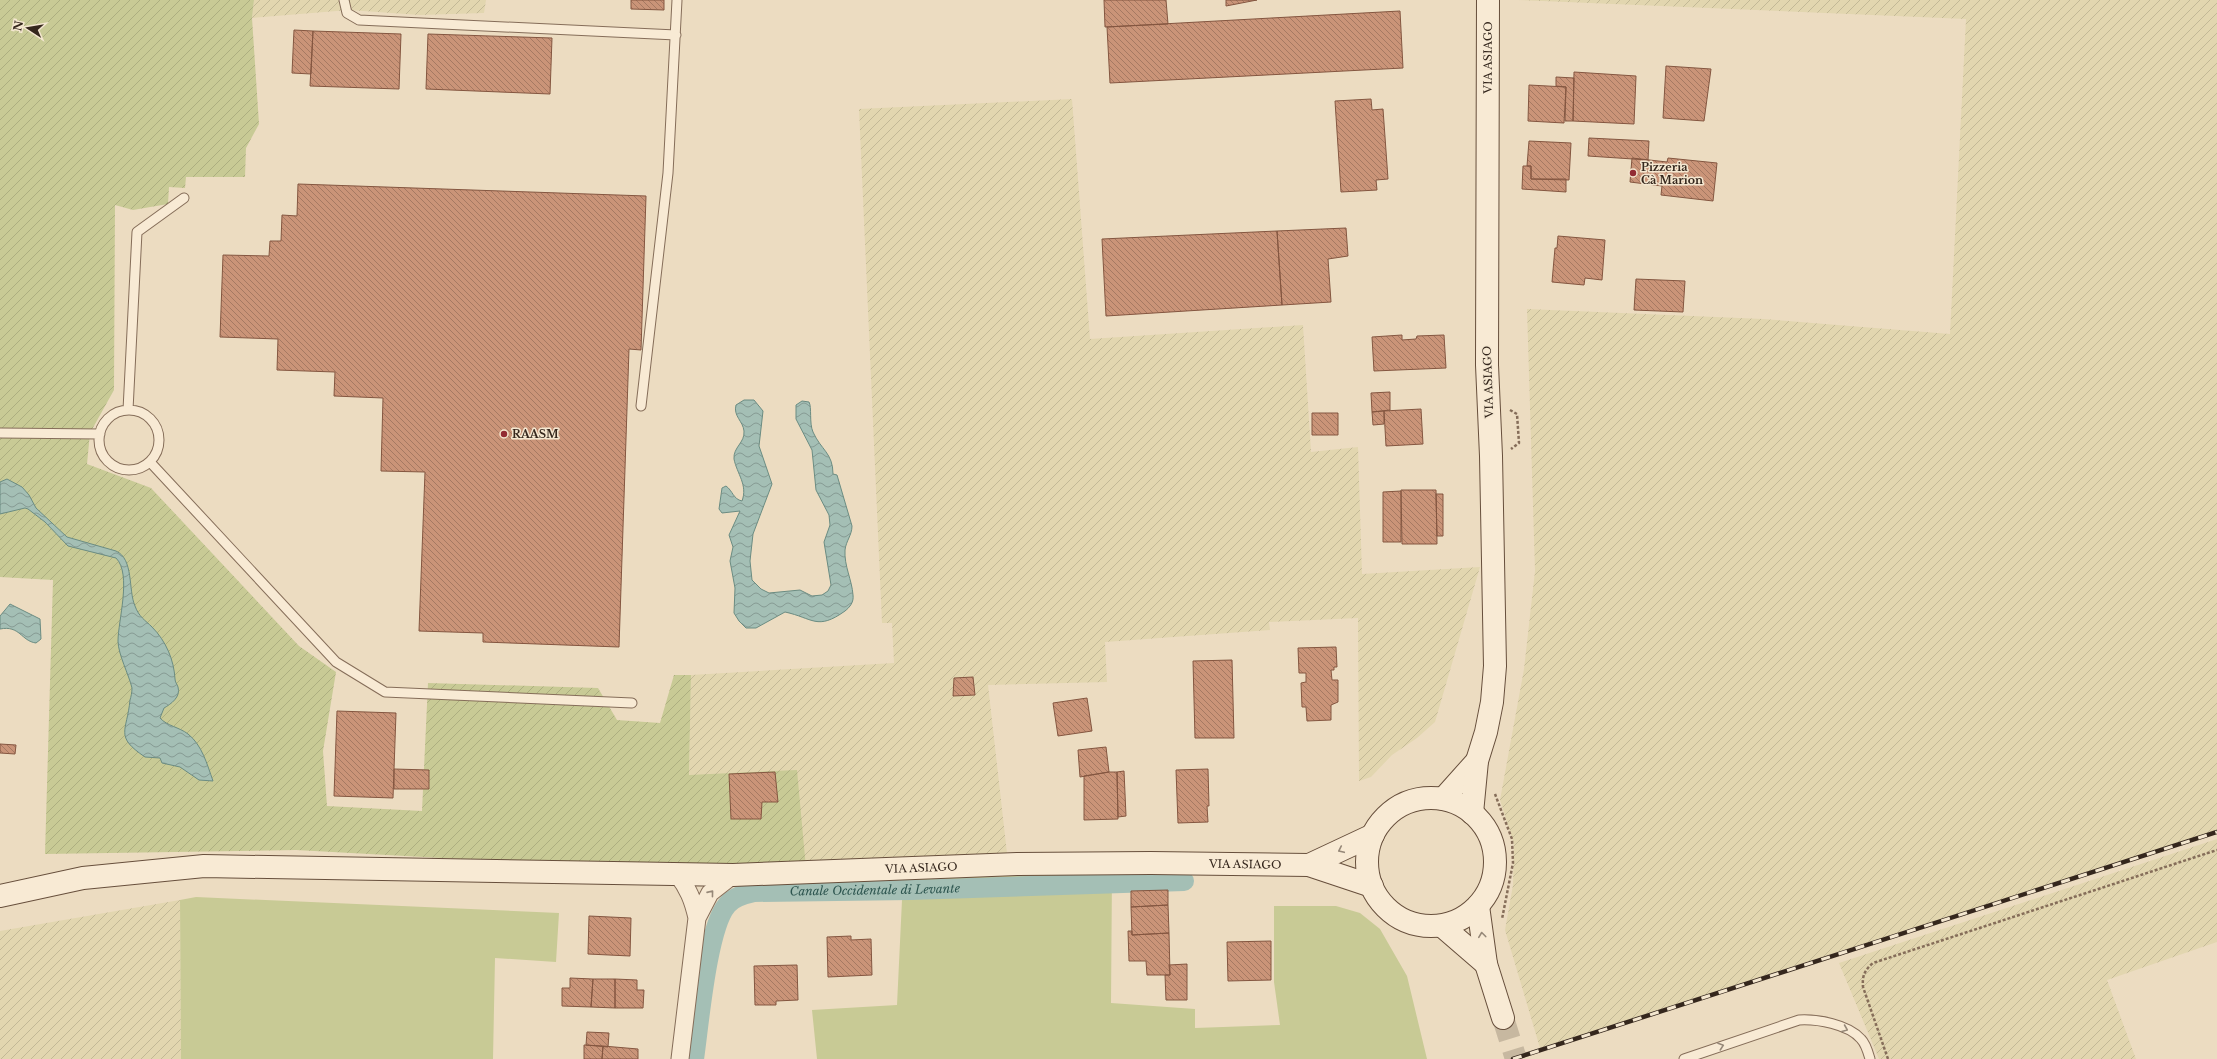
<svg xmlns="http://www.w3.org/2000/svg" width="2217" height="1059" font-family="'Libre Baskerville',serif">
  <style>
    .farmland { fill: url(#farmland-furrows) }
    .grass { fill: #c8ca95 }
    .garden { fill: url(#garden-furrows) }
    .water { fill: url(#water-waves); stroke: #6b8c82 }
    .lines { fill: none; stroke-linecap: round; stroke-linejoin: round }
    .canal { stroke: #a4bfb5; stroke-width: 20 }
    .building { fill: url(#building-back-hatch); stroke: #845640 }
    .secondary-tunnel { stroke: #c7b8a0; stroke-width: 22; stroke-dasharray: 22 11; stroke-linecap: butt }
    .service-casing { stroke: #856d59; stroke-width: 11 }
    .minor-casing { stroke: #856d59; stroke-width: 19 }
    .secondary-casing { stroke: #674f3c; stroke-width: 24 }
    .path { stroke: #856d59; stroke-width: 2.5; stroke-dasharray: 3 2; stroke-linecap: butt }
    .service { stroke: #f8ead4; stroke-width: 9 }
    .minor { stroke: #f8ead4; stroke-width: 17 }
    .secondary { stroke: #f8ead4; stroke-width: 22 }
    .rail-casing { stroke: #35271d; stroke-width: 4.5 }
    .rail { stroke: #f4e7d0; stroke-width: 3; stroke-dasharray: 9; stroke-linecap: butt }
    .oneway { stroke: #968878 }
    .poi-dot { fill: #922b33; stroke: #f4e7d0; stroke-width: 1.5 }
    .labels { text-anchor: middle; stroke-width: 3; stroke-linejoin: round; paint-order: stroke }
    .street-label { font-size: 11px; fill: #35271d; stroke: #f4e7d0 }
    .poi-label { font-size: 11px; font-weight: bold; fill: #35271d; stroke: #f4e7d0; text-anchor: start }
    .water-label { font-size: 12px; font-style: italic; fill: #2d554f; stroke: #f4e7d0 }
  </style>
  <defs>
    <pattern id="farmland-furrows" width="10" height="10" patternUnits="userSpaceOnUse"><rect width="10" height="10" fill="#e2d6af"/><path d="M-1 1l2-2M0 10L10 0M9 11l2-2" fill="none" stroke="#c2b896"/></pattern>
    <pattern id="garden-furrows" width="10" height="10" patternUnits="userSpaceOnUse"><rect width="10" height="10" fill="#c8ca95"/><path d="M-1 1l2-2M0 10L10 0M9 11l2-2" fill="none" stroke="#acae80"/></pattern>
    <pattern id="water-waves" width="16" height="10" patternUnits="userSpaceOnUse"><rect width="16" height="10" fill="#a4bfb5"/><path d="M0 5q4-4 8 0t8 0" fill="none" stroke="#869b93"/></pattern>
    <pattern id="building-back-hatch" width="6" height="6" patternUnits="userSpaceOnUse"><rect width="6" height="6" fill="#ca9478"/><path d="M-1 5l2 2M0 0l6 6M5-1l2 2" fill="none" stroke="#a57962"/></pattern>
  </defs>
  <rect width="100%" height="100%" fill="#ecdcc1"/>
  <path class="farmland" d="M254,0H486L484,13L420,15L349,10L252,18Z
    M1518,0H2217V830L1540,1048L1505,930L1513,885L1514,844L1500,800L1524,669L1535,571L1527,309L1763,319L1950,334L1966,19Z
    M1072,99L1090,339L1303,325L1311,452L1358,447L1362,574L1480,567L1435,722L1417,738L1392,755L1371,777L1359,781L1358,618L1269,622L1270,630L1105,642L1107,682L988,685L1008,862L806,868L711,775H689L691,675L894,663L892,623H882L859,109Z
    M2217,839V942L2107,980L2136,1059H1879L1839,963Z
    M180,900L181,1059H0V931Z"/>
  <path class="grass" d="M1112,873L1111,1003L1195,1009V1028L1280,1025L1274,982V906H1336L1360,913L1380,929L1407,976L1427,1059H817L812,1010L897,1005L903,879Z
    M196,897L559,913L556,962L495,958L493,1059H181L180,900Z"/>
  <path class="garden" d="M0,0H254L252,18L259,124L246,148L245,177H186L185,188L169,187L168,204L133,210L115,205L114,390L90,433L87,464L151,488L299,646L336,672L323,751L327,806L422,811L428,683L598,688L617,720L660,723L674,675H691L689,775L797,770L806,868L569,865L296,850L45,854L53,580L0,577Z"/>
  <path class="water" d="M744,400H754L763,411L759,446L772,484L753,534L750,561L752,580L761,589L769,593L800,590L812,596L822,595L828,591L831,585L824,542L830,525L829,515L816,490L812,450L796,419V405L802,401L809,402C812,407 809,423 813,432C821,450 833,453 833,474L837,475L852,526C852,535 846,541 845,550C844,566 852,580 853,595C854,602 850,607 845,611C817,631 813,618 785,612L756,628H746L739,621L734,613L735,588L730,561L733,547L729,535L740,511L722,513L719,509L722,488L726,486C733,491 733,499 742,501C748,485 737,474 734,459C733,447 745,443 744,431C743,421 733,416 736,405Z
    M7,479L22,487L29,495L36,508L67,537L116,551C134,559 128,590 135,606C139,617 145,620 152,627C166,641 174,660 175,679C175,682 177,684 178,687C181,697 171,704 164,708L160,718C167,726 179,727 188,734C202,745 207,764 213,781L199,780L180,767L162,763L160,758L145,757C114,736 127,732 130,700C131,697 132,692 132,688C129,675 118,654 118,641C118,621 132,574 116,558L68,546L45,522L28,509L25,508L0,514V482Z
    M10,604L40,619L41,639L36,643C21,641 20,625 0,629V616Z"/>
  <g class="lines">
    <path class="canal" id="s1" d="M694,1059C699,1025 707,928 727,905C733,897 745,894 754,892L911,890L1184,881"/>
  </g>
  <path class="building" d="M631,0H664V10L631,9Z
    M1104,0H1166L1168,24L1105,27Z
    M1226,0H1257L1226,6Z
    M1400,11L1403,68L1110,83L1107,27Z
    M294,30L313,31L311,74L292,73Z
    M313,31L401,34L399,89L310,86Z
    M428,34L552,38L550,94L426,89Z
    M1666,66L1711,69L1704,121L1663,118Z
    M1574,72L1636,76L1634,124L1573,121Z
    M1556,77L1574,78L1573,121H1565L1566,87L1556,86Z
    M1529,85L1566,87L1564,123L1528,121Z
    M1371,99L1372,110L1383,109L1388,179L1376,180L1377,190L1341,192L1335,101Z
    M1589,138L1649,141L1648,160L1588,156Z
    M1529,141L1571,143L1569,180L1531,179V166H1527Z
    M1632,158L1667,162L1668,158L1717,163L1713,201L1661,195L1662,186L1630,182Z
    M1523,166H1531V179H1566V192L1522,189Z
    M298,184L646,196L641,350L629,349L619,647L483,642V633L419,631L425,472L381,471L383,398L334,396L335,372L277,370L278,339L220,337L223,255L269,256L270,241H281L282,215L297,216Z
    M1346,228L1348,256L1328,259L1331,302L1282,305L1277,231Z
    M1277,231L1282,305L1106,316L1102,239Z
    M1558,236L1605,240L1602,280L1585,278L1584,285L1552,282L1555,248H1557Z
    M1636,279L1685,281L1683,312L1634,310Z
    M1402,335V340L1416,339L1417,336L1444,335L1446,368L1374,371L1372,337Z
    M1390,392V410L1372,412L1371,393Z
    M1421,409L1423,444L1386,446L1384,411Z
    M1384,411V424L1373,425L1372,412Z
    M1312,413H1338V435H1312Z
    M1401,490H1436L1437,544H1402Z
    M1401,491V542H1383V492Z
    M1436,494H1443V536H1437Z
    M1336,647L1337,667H1334V670H1331L1332,680H1338V702L1331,705V720L1307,721L1306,707H1302L1301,683L1306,682V673H1299L1298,648Z
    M1232,660L1234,738H1195L1193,661Z
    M973,677L975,695L953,696L954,678Z
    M1087,698L1092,731L1058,736L1053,703Z
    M337,711L396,713L393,798L334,796Z
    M0,744L16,745L15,754L0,753Z
    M1106,747L1109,772L1080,777L1078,750Z
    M394,769L429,770V789H394Z
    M1208,769L1209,806H1207L1208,822L1178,823L1176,770Z
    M1124,771L1126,816L1118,817L1117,772Z
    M775,772L778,802H762L761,819H731L729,774Z
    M1109,772H1117L1118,819L1084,820V776Z
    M1168,890V905L1131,907V891Z
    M1168,905L1169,933L1132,935L1131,907Z
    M589,916L631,918L630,956L588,954Z
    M1128,931H1132V935L1169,933L1170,975H1147L1146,961H1129Z
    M851,936V940L871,939L872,975L828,977L827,937Z
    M1271,941V980L1228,981L1227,942Z
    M1187,964V1000H1166L1165,975H1170L1169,965Z
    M797,965L798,1000L776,1001V1005H755L754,966Z
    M570,978L593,979L591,1007L562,1006V988H570Z
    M593,979H615V1008L591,1007Z
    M615,979L637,980V990H644L643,1008H615Z
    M587,1032L609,1033L608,1047L586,1045Z
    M584,1045L603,1046L602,1059H584Z
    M603,1046L638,1049V1059H602Z"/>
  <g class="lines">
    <path class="secondary-tunnel" d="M1503,1018L1516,1059"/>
    <g class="service-casing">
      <path id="service" d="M344,0L347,13L359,20L676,35
        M641,406L668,173L677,0
        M99 440a30 30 0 1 1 60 0a30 30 0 1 1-60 0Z
        M128,410L137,232L184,198
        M0,433L100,434
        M150,462L336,662L385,692L632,703
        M1684,1059L1799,1020C1817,1019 1848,1024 1861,1039C1866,1044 1868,1052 1870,1059"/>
    </g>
    <g class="minor-casing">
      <path id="minor" d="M677,874C688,888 693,900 697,918
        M680,1059L697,918L710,893L733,875"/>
    </g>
    <g class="secondary-casing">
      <g id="secondary">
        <circle cx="1431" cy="862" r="64"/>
        <path d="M1443,799L1477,761"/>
        <path id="s2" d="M1472,813L1477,761L1486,732L1492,702L1495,666L1491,456L1487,365L1488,0"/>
        <path d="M1309,865L1373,835"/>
        <path id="s3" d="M0,896L83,878L204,866L733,875L1017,864L1151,863L1309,865L1372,886"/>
        <path d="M1478,906L1486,964L1503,1018"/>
        <path d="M1442,926L1486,964"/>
      </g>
    </g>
    <path class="path" d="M1510,410L1517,414L1519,443L1511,449
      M1495,794L1512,839L1513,863L1502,919
      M1888,1059L1863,987C1862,975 1865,970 1873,963L2217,850"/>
    <use href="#service" class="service"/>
    <use href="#minor" class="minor"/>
    <use href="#secondary" class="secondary"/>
    <g class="rail-casing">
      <path id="rail" d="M1513,1059L2217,832"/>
    </g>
    <use href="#rail" class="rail"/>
  </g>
  <defs><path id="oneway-chevron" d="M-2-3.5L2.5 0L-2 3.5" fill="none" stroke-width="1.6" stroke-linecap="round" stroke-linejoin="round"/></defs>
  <g class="oneway">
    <use href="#oneway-chevron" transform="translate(1341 850) rotate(155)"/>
    <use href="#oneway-chevron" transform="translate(711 893) rotate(-51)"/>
    <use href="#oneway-chevron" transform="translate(1482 935) rotate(-97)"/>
    <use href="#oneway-chevron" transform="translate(1845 1029) rotate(23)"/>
    <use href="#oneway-chevron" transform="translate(1721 1046) rotate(-19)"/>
  </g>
  <g class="poi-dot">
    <circle cx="1633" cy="173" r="4"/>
    <circle cx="504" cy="434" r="4"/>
  </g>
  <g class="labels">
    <g class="street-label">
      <text dy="4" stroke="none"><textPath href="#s2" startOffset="758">VIA ASIAGO</textPath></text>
      <text transform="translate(1488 382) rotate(-92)" y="4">VIA ASIAGO</text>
      <text dy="4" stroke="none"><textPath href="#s3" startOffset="1248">VIA ASIAGO</textPath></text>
      <text dy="4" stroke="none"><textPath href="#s3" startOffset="924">VIA ASIAGO</textPath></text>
    </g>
    <g class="poi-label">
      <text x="1641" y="171">Pizzeria<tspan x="1641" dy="13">Cà Marion</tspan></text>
      <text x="512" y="438">RAASM</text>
    </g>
    <g class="water-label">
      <text dy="4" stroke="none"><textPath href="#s1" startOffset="310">Canale Occidentale di Levante</textPath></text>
    </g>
  </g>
  <g transform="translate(28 28) rotate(282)" stroke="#f4e7d0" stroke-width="3" paint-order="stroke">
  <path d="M0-3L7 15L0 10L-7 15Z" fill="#35271d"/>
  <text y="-6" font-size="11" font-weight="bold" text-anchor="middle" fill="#35271d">N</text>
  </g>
</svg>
